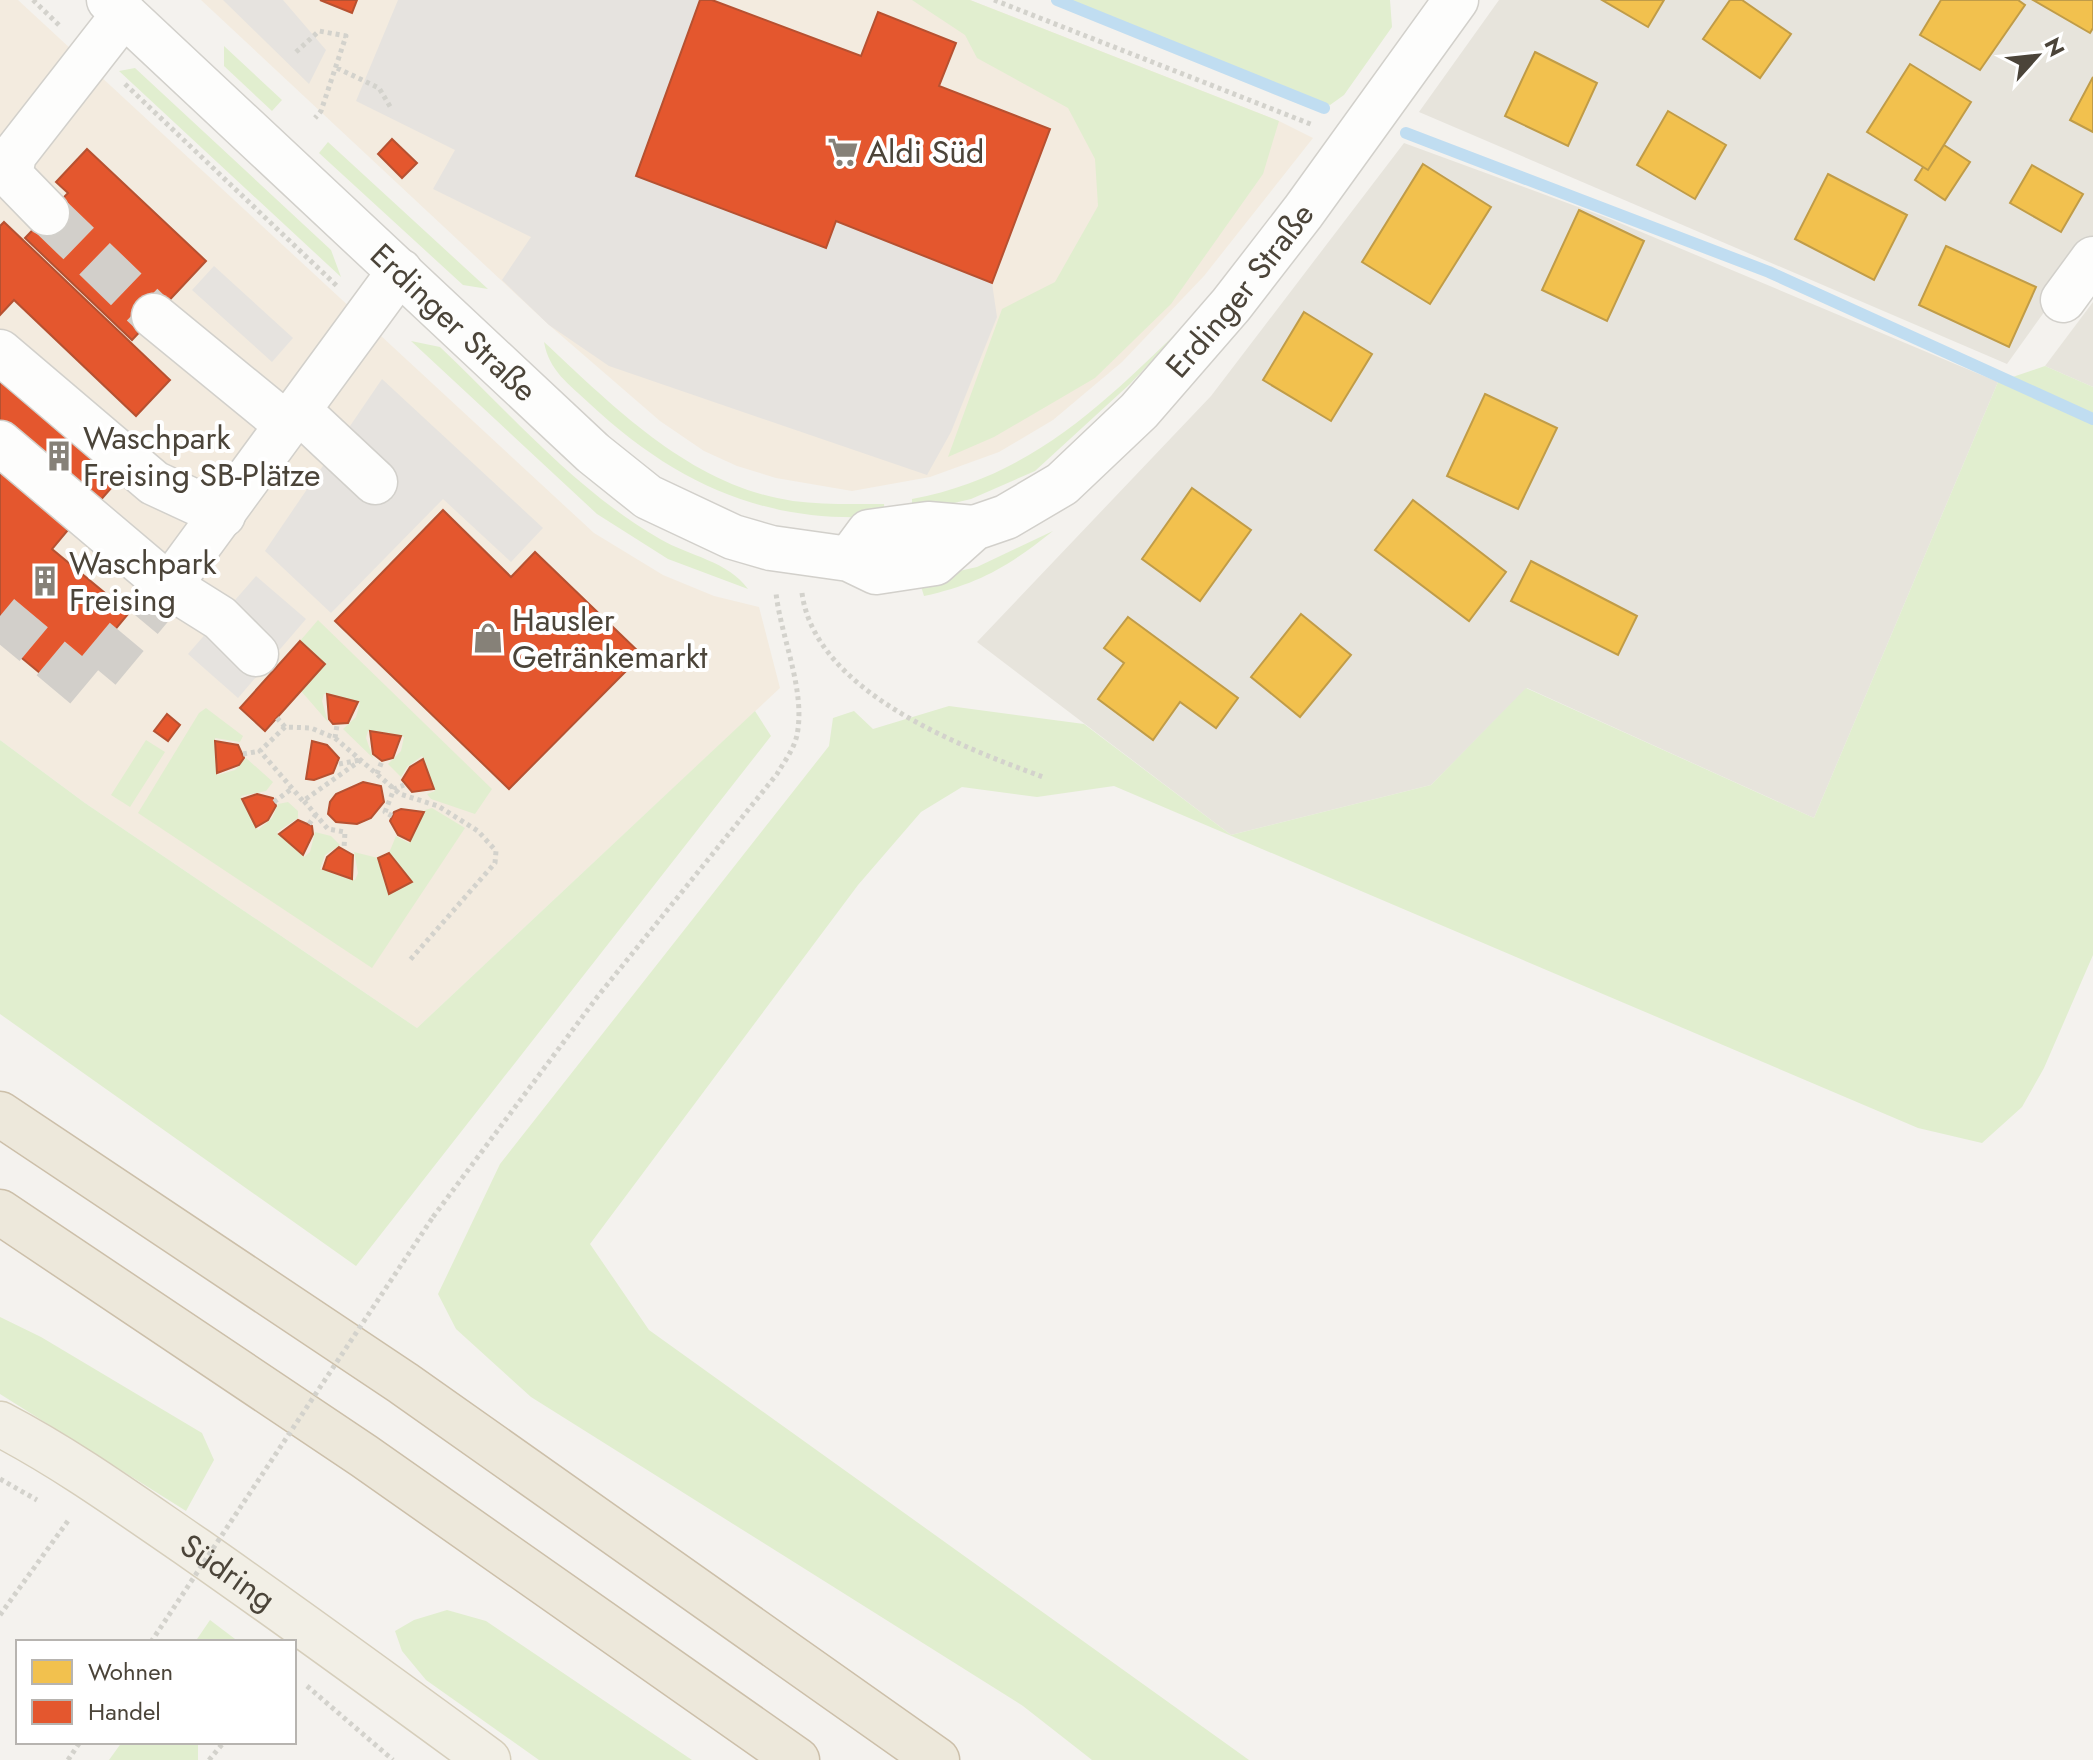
<svg xmlns="http://www.w3.org/2000/svg" width="2093" height="1760" font-family="Jost,sans-serif">
  <style>
    .residential { fill: #e7e4dc }
    .commercial { fill: #f3ebdf }
    .green { fill: #e1eecf }
    .parking { fill: #e6e3df }
    .homes { fill: #f2c14e; stroke: #c09c48; stroke-width: 2 }
    .shops { fill: #e4572e; stroke: #b65131; stroke-width: 2 }
    .lines { fill: none; stroke-linecap: round; stroke-linejoin: round }
    .stream { stroke: #c0ddf1; stroke-width: 12 }
    .minor-tunnel { stroke: #d2cfca; stroke-width: 44; stroke-dasharray: 44 22; stroke-linecap: butt }
    .minor-casing { stroke: #d2d0cb; stroke-width: 47 }
    .major-casing { stroke: #d6cebb; stroke-width: 47 }
    .highway-casing { stroke: #ccbfa9; stroke-width: 47 }
    .path { stroke: #d3d2cc; stroke-width: 5; stroke-dasharray: 4 4; stroke-linecap: butt }
    .minor { stroke: #fdfdfc; stroke-width: 44 }
    .major { stroke: #f2efe6; stroke-width: 44 }
    .highway { stroke: #ede8db; stroke-width: 44 }
    .path-bridge { stroke: #d3d2cc; stroke-width: 5; stroke-dasharray: 4 4; stroke-linecap: butt }
    .labels { text-anchor: middle; stroke-width: 8; stroke-linejoin: round; paint-order: stroke }
    .poi-label { font-size: 32px; fill: #4b4439; stroke: #fff; text-anchor: start }
    .street-label { font-size: 32px; fill: #4b4439; stroke: #fff }
  </style>
  <rect width="100%" height="100%" fill="#f4f2ee"/>
  <path class="residential" d="M1499,0H2093V244L2007,364L1419,112Z
    M1404,143L1608,218L1998,382L1814,818L1527,688L1431,785L1231,835L977,642L1211,396Z
    M2093,302V387L2045,366Z"/>
  <path class="commercial" d="M0,0H18L594,533L663,575L714,596L759,607L780,688L417,1028L85,803L0,740Z
    M201,0H970L1279,121L1313,138L1204,276L1122,362L1053,420L999,452L930,477L852,491L776,478L737,466L704,451L660,421L549,325Z"/>
  <path class="green" d="M912,0H970L1279,121L1263,174L1171,304L1095,378L994,437L948,457L1002,309L1055,282L1098,206L1095,159L1068,108L977,58L965,35Z
    M1058,0H1390L1392,27L1344,95L1330,105Z
    M224,46L282,100L272,111L224,66Z
    M135,68L331,250L341,277L119,71Z
    M328,142L488,289L463,285L319,153Z
    M1197,313L1130,384L1035,471L971,499L912,513V499C1036,476 1110,397 1197,313Z
    M411,341L440,347C509,412 576,491 660,539C689,556 728,561 748,589L668,559L597,514Z
    M544,342C615,408 691,486 793,501C823,505 853,504 884,504L885,516C766,525 676,484 590,404C569,384 549,371 544,342Z
    M2045,366L2093,387V955L2044,1068L2022,1107L1982,1143L1918,1128L1114,786L1037,797L962,787L921,812L858,885L590,1244L649,1330L1249,1760H1092L1023,1706L531,1397L456,1329L438,1294L500,1164L829,746L833,718L854,711L873,729L949,706L1084,724L1231,835L1431,785L1526,688L1814,818L1998,382Z
    M1053,531C1009,566 979,584 924,596L919,580L977,567Z
    M318,620L492,789L475,814L431,799L427,794L435,791L422,756L407,767L401,777L388,764L401,751L404,737L368,731L366,738L373,758L343,729L356,717L360,703L324,694L322,701L328,722L301,691L325,664L300,641Z
    M206,708L243,736L240,742L215,738L218,775L235,770L246,758L273,782L266,791L241,796L258,830L272,818L278,804L288,802L298,811V818L277,832L304,857L310,852L315,832L331,836L340,845L325,855L320,869L355,880L358,873L354,852L378,858L389,894L412,882L389,853L396,836L409,843L425,810L432,808L465,828L372,968L138,813L199,713Z
    M755,711L771,736L356,1266L0,1014V740L85,803L417,1028Z
    M146,740L165,752L130,807L111,795Z
    M0,1317L41,1337L202,1433L214,1460L186,1511L0,1394Z
    M447,1610L486,1621L692,1760H539L426,1680L402,1651L395,1631L414,1620Z
    M210,1620L239,1642H195Z
    M122,1742H198V1760H109Z"/>
  <path class="parking" d="M223,0H283L326,50L309,84Z
    M398,0H700L636,176L826,248L836,221L992,283L997,317L951,432L927,475L609,366L549,325L502,280L531,237L433,189L455,150L356,101Z
    M214,266L293,338L272,362L192,290Z
    M382,379L543,528L511,562L443,499L331,613L265,551Z
    M256,576L306,619L238,698L188,654Z"/>
  <path class="homes" d="M1602,0H1664L1648,27Z
    M1730,0H1742L1791,34L1760,78L1703,39Z
    M1941,0H2018L2025,5L1980,70L1920,35Z
    M2033,0H2093V28L2090,33Z
    M1535,52L1597,83L1568,146L1505,116Z
    M1910,64L1971,102L1928,170L1867,132Z
    M2093,77V132L2070,120Z
    M1668,111L1726,145L1695,199L1637,165Z
    M1944,145L1970,162L1945,200L1915,180L1923,167L1928,170Z
    M1423,164L1491,207L1430,304L1362,262Z
    M2032,165L2083,194L2061,232L2010,203Z
    M1828,174L1907,215L1874,280L1795,239Z
    M1579,210L1644,241L1607,321L1542,290Z
    M1946,246L2036,287L2009,347L1919,305Z
    M1304,312L1372,354L1331,421L1263,380Z
    M1485,394L1557,428L1518,509L1447,476Z
    M1192,488L1251,530L1200,601L1142,559Z
    M1413,500L1506,572L1469,621L1375,550Z
    M1531,561L1637,616L1618,655L1511,601Z
    M1301,614L1351,655L1300,717L1251,677Z
    M1128,617L1238,698L1216,728L1180,702L1153,740L1098,699L1124,663L1104,648Z"/>
  <path class="shops" d="M320,0H357L352,13Z
    M700,0H712L861,56L878,12L956,43L939,86L1050,129L992,283L836,221L826,248L636,176Z
    M392,139L417,163L402,178L378,154Z
    M87,149L206,261L132,340L25,238L68,193L56,182Z
    M4,222L170,380L136,416L14,300L0,315V226Z
    M0,377L119,479L91,511L0,433Z
    M0,454L77,519L52,549L129,613L63,692L0,640Z
    M443,510L511,577L535,552L642,655L509,789L335,621Z
    M300,641L325,664L265,731L240,708Z
    M327,694L358,702L348,723L333,724L329,719Z
    M167,714L180,725L168,741L154,731Z
    M370,731L401,736L393,758L382,761L373,754Z
    M215,741L238,745L244,758L239,765L217,773Z
    M312,741L327,745L339,758L333,773L314,780L306,779Z
    M423,759L434,789L412,792L402,780L410,767Z
    M363,782L381,786L384,802L371,818L357,824L336,822L328,814L330,802L336,794Z
    M257,794L273,798L276,806L268,820L256,827L242,799Z
    M401,809L424,812L410,841L398,835L390,821L394,812Z
    M298,820L312,826L313,834L303,855L279,834Z
    M339,847L353,855L352,879L323,869L327,857Z
    M389,853L412,882L389,894L378,858Z"/>
  <g class="lines">
    <path class="stream" d="M1057,0L1324,108
      M1406,133L1769,272L2093,419"/>
    <path class="minor-tunnel" d="M47,213L154,316
      M0,616L85,687L169,586"/>
    <g class="minor-casing">
      <g id="minor">
        <path id="s1" d="M109,0L593,453L648,497L733,537L771,548L849,559L876,572L935,563L974,528L1006,517L1062,484L1139,411L1231,305L1303,212L1456,0"/>
        <path d="M47,213L10,175L14,155L124,14"/>
        <path d="M2063,300L2093,259"/>
        <path d="M154,316L287,425"/>
        <path d="M0,352L154,483L223,515"/>
        <path d="M298,410L375,482"/>
        <path d="M0,443L169,586L220,618L256,654"/>
        <path d="M849,559L869,532L928,524L974,528"/>
        <path d="M169,586L400,271"/>
      </g>
    </g>
    <g class="major-casing">
      <g id="major">
        <path id="s2" d="M0,1424C69,1460 132,1506 195,1549C294,1618 391,1689 488,1760"/>
      </g>
    </g>
    <g class="highway-casing">
      <path id="highway" d="M0,1114L403,1383L937,1760
        M0,1212L364,1456L797,1760"/>
    </g>
    <path class="path" d="M33,0L61,27
      M994,0L1313,125
      M296,52L319,31L346,36L321,111L315,118
      M337,68L379,88L391,108
      M125,84L338,287
      M802,593C815,692 962,747 1043,777
      M277,718L285,727L311,728L335,738L400,794L438,806L478,831L496,851L495,863L410,960
      M285,727L260,751L303,801L361,760
      M335,738L337,725
      M243,754L260,751
      M339,764L360,760
      M377,774L382,761
      M304,801L328,829L345,832L344,848
      M274,802L290,790
      M392,816L385,812L394,789L404,785
      M309,824L317,813
      M433,1217L598,996L777,774C784,762 794,749 797,735C806,690 781,638 776,593
      M0,1479L37,1500
      M0,1615L70,1518
      M307,1686L393,1760
      M68,1760L80,1742
      M209,1760L224,1742"/>
    <use href="#minor" class="minor"/>
    <use href="#major" class="major"/>
    <use href="#highway" class="highway"/>
    <path class="path-bridge" d="M151,1642L433,1217"/>
  </g>
  <defs>
    <g id="supermarket-bare" transform="scale(2.4)"><path d="M-6-5.5h2.5l.6 2H6L4.5 2H-2.5L-4.4-4H-6ZM-1.5 3.2a1.3 1.3 0 1 0 .1 0ZM3 3.2a1.3 1.3 0 1 0 .1 0Z" fill="#868178" stroke="#fff" stroke-width="2.5" paint-order="stroke"/></g>
    <g id="building-bare" transform="scale(2.4)"><path d="M-4-6H4V6H1V3H-1V6H-4ZM-2.5-4.3h1.7v1.8h-1.7ZM.8-4.3h1.7v1.8H.8ZM-2.5-1h1.7V.8h-1.7ZM.8-1h1.7V.8H.8Z" fill="#868178" stroke="#fff" stroke-width="2.5" paint-order="stroke"/></g>
    <g id="shop-bare" transform="scale(2.4)"><path d="M-5-2.5h2.3a2.7 3.5 0 0 1 5.4 0H5L5.5 6h-11ZM-1.5-2.5h3a1.5 2.3 0 0 0-3 0Z" fill="#868178" stroke="#fff" stroke-width="2.5" paint-order="stroke"/></g>
  </defs>
  <g fill-rule="evenodd">
    <use href="#supermarket-bare" x="843" y="152"/>
    <use href="#building-bare" x="59" y="456"/>
    <use href="#building-bare" x="45" y="581"/>
    <use href="#shop-bare" x="488" y="638"/>
  </g>
  <g class="labels">
    <g class="poi-label">
      <text x="867" y="163">Aldi Süd</text>
      <text x="83" y="449">Waschpark<tspan x="83" dy="37">Freising SB-Plätze</tspan></text>
      <text x="69" y="574">Waschpark<tspan x="69" dy="37">Freising</tspan></text>
      <text x="512" y="631">Hausler<tspan x="512" dy="37">Getränkemarkt</tspan></text>
    </g>
    <g class="street-label">
      <text dy="11" stroke="none"><textPath href="#s1" startOffset="1450">Erdinger Straße</textPath></text>
      <text dy="11" stroke="none"><textPath href="#s1" startOffset="472">Erdinger Straße</textPath></text>
      <text dy="11" stroke="none"><textPath href="#s2" startOffset="272">Südring</textPath></text>
    </g>
  </g>
  <rect x="16" y="1640" width="280" height="104" fill="#ffffff" stroke="#b7b4b0" stroke-width="2"/>
  <rect x="32" y="1660" width="40" height="24" fill="#f2c14e" stroke="#b7b4b0" stroke-width="2"/>
  <text x="88" y="1680" font-size="24" fill="#4b4439">Wohnen</text>
  <rect x="32" y="1700" width="40" height="24" fill="#e4572e" stroke="#b7b4b0" stroke-width="2"/>
  <text x="88" y="1720" font-size="24" fill="#4b4439">Handel</text>
  <g transform="translate(2037 56) rotate(63)" stroke="#ffffff" stroke-width="6" paint-order="stroke">
  <path d="M0-6L14 30L0 20L-14 30Z" fill="#4b4439"/>
  <text y="-12" font-size="22" font-weight="bold" text-anchor="middle" fill="#4b4439">N</text>
  </g>
</svg>
